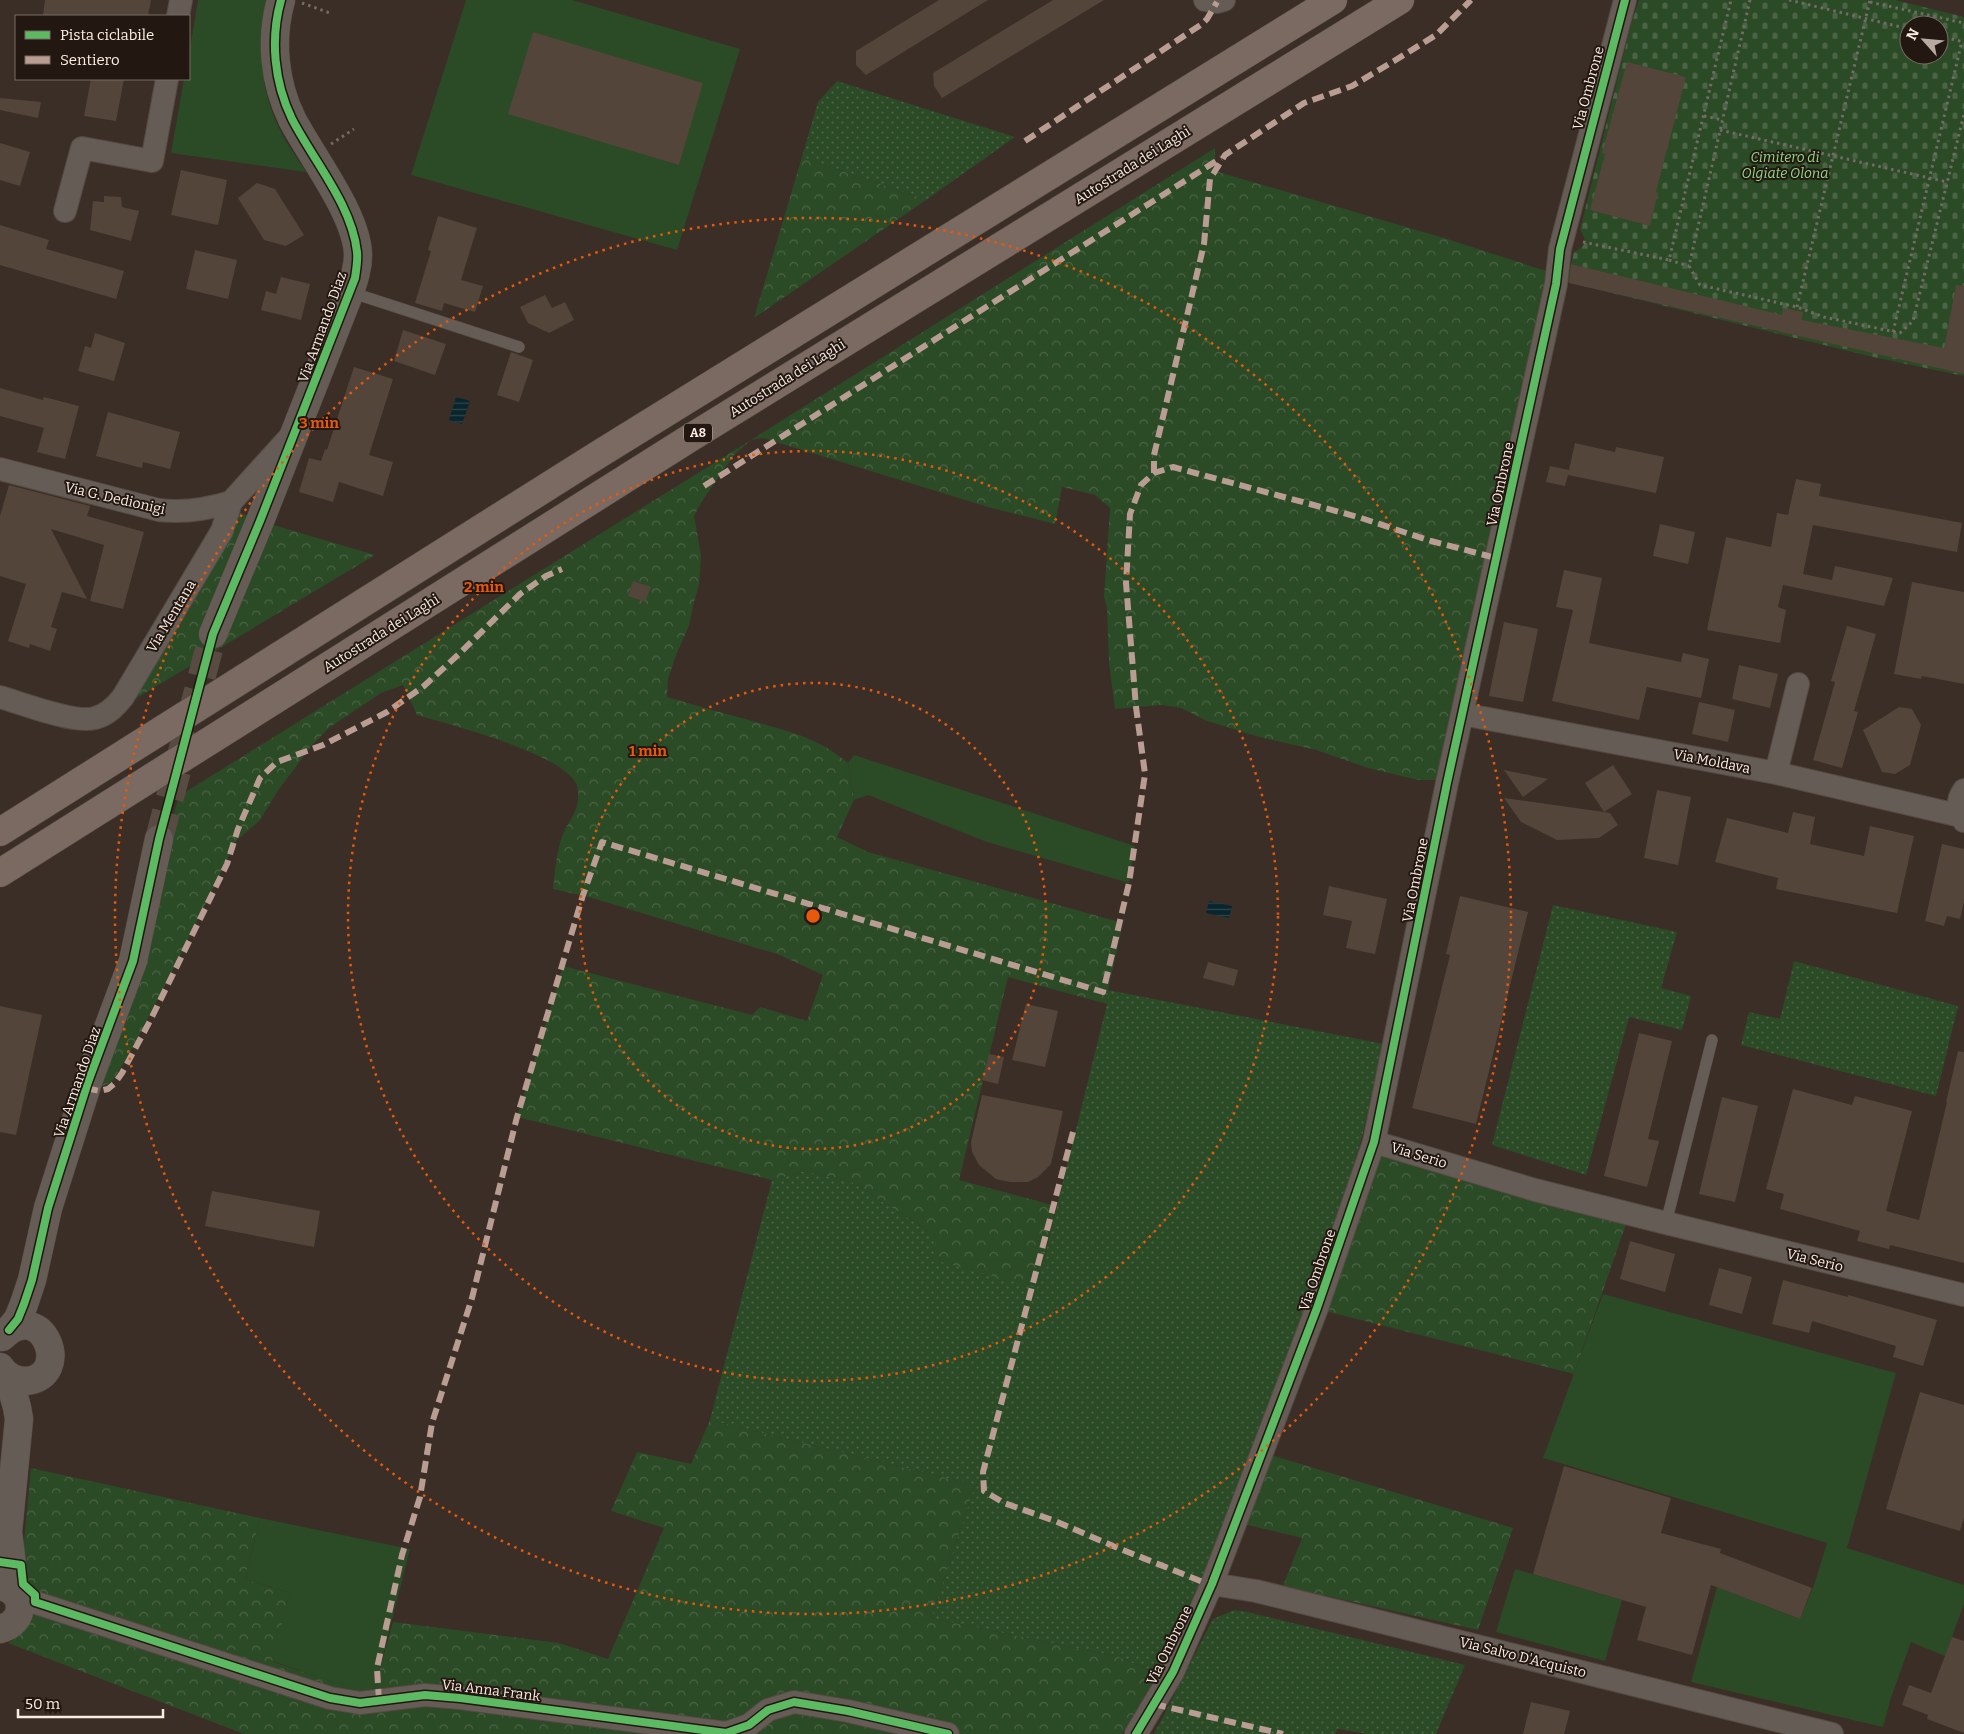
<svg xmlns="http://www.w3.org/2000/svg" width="1964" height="1734" font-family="Bitter,serif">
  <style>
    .grass { fill: url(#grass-dots) }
    .forest { fill: url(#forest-crowns) }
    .cemetery { fill: url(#cemetery-stones); fill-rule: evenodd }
    .green { fill: #2b4a26 }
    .water { fill: url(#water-rules) }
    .building { fill: #534539 }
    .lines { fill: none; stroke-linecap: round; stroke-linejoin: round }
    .tertiary-tunnel { stroke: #584b42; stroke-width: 28; stroke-dasharray: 28 14; stroke-linecap: butt }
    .service-casing { stroke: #554a42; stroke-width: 12 }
    .minor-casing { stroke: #554a42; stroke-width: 24 }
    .tertiary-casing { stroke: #554a42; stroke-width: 29 }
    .motorway-casing { stroke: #554a42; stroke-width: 29 }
    .path { stroke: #746b66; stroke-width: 3; stroke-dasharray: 2.5 4; stroke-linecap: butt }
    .service { stroke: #665c56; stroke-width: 11 }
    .minor { stroke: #665c56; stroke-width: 22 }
    .tertiary { stroke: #665c56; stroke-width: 28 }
    .motorway { stroke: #7b6a62; stroke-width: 28 }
    .quiet { stroke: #b99d93; stroke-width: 6; stroke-dasharray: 12 6; stroke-linecap: butt }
    .cycleway-casing { stroke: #221811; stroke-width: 11 }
    .cycleway { stroke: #5cba63; stroke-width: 8 }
    .ring { fill: none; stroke: #e8590c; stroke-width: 2.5; stroke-dasharray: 2.5 5 }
    .labels { text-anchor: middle; stroke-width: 4; stroke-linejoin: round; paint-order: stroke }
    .shield { fill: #221811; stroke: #bbada4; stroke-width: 1 }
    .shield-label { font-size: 12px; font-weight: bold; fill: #fcede3 }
    .street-label { font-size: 14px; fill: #fcede3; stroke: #221811 }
    .park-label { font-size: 14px; font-style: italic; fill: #8ed786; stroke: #221811 }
    .centre { fill: #e8590c; stroke: #221811; stroke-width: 2.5 }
    .ring-label { font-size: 15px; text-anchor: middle; font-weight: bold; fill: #e8590c; stroke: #221811; stroke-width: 4; stroke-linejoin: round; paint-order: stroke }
  </style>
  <defs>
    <pattern id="grass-dots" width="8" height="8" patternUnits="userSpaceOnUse" patternTransform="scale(1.25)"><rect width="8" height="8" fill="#2b4a26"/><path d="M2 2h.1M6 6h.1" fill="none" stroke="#4b6445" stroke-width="1.8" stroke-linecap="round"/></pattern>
    <pattern id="forest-crowns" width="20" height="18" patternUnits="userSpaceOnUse" patternTransform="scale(1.25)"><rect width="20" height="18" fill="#2b4a26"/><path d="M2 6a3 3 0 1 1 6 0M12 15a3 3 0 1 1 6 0" fill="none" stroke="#4b6445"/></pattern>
    <pattern id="cemetery-stones" width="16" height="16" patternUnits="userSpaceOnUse" patternTransform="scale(1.25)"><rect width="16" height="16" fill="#2b4a26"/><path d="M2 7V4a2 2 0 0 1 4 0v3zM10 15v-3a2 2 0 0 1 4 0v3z" fill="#4b6445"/></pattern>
    <pattern id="water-rules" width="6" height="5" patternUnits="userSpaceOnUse" patternTransform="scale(1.25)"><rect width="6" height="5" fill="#09252d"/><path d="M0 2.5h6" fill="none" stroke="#2e454b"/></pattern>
  </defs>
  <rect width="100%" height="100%" fill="#3b2e26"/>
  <path class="grass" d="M837,81L1015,137L926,200L802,157L818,102Z
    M1553,905L1677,932L1661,988L1691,996L1682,1030L1629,1017L1586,1175L1492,1145Z
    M1794,961L1958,1006L1936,1096L1741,1045L1749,1012L1780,1019Z
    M1108,990L1384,1044L1362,1137L1312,1306L1203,1582L1161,1674L1115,1656L931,1618L975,1485L710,1420L772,1180L805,1171L852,1182L936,1236L1037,1287L1107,1004Z
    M1234,1610L1247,1612L1465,1665L1436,1734H1368L1338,1729L1335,1734H1154L1213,1619Z"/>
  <path class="forest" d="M1215,148V171L1444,238L1549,272L1439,780H1418L1368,768L1316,750L1259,737L1207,721L1181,708L1162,705L1115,709L1109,663L1107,607L1104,597L1110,508L1095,495L1062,487L1055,524L988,507L763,438L751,440L734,455L702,501L694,516L701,555L699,585L694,602L689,626L676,655L668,679L667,697C695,705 722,713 749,720C787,731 818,737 848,763L854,800L837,837L868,852L1123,923L1108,990L1107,1004L1008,977L959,1180L1056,1206L1037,1288L934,1260L936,1236L852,1182L805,1171L772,1180L517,1117L563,966L752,1015L760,1007L807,1021L823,975L780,955L589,897L553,889C555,873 556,855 561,840C567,820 580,814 578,790C576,756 447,724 417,715L403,685L381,693L330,727L312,745L277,792L260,820L236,841L183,950L131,1051L112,1082L102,1086L93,1085L179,796L751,440Z
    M802,157L926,200L754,318Z
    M231,509L260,521L375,555L90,726Z
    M1379,1156L1626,1224L1574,1374L1325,1311Z
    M710,1420L975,1485L931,1618L1115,1656L1161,1674L1122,1734H244L8,1643C23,1634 40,1620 32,1599C30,1594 24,1588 20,1583L31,1468L260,1518L245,1579L290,1593L273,1662L373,1694L393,1622L559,1643L608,1659L664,1528L611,1511L637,1452L691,1464Z
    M1271,1455L1513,1528L1478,1630L1283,1586L1302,1538L1244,1524Z"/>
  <path class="cemetery" d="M1639,0H1895L1964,17V376L1873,357L1567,282L1574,252C1586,245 1588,242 1580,230L1631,25ZM1909,25H1939V55H1909Z"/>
  <path class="green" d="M198,0H268C258,47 259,89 281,132C288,146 298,159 306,172L171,153L184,79H189V54Z
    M466,0H572L740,49L677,250L411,175Z
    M854,755L1135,846L1129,883L987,842L868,795L854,800L848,763Z
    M1603,1294L1896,1373L1847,1548L1964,1585V1604L1945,1656L1911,1642L1891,1698L1883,1727L1691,1682L1717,1587L1800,1619L1814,1585L1827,1543L1543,1458Z
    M260,1518L410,1549L373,1695L272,1661L290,1593L245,1579Z
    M1515,1569L1622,1600L1605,1661L1496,1632Z"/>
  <path class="water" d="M456,397L470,401L462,424L449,420Z
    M1209,901L1232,906L1229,918L1206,913Z"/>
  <path class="building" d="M45,0H151L148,16H43Z
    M939,0H988L866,75L856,65V51Z
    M1053,0H1104L942,98L934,86L933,73Z
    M533,32L703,83L679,165L508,114Z
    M1627,62L1686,77L1656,192L1658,193L1650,226L1590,210L1605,154L1602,153Z
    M91,79H124L116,121L84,116Z
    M0,98L41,102L38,118L0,110Z
    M0,143L30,152L20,186L0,180Z
    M181,170L227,180L218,225L171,215Z
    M257,183L275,189L304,235L286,246L264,240L238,198Z
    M104,196L121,197L122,207L139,211L131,241L90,230L93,201L104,202Z
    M438,216L477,228L461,280L483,286L475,312L444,303L442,311L415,303L431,251L428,250Z
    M0,225L49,240L46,249L124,271L116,299L0,265Z
    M195,250L237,260L228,299L186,289Z
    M1571,264L1782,315L1783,308L1803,312L1802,320L1944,348L1956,285L1964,286V374L1569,283Z
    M281,277L310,284L301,320L261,310L266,291L276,294Z
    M545,295L552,308L565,302L574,320L549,333L528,323L520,307Z
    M403,330L446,344L435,375L394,361Z
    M95,333L125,343L114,381L78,371L85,346L91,348Z
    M511,352L533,360L519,402L497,395Z
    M354,367L393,379L369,455L393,462L383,496L339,482L333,502L299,492L309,458L321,461L325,449L327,450Z
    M0,388L43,400L44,397L79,406L65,459L37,452L44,428L0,416Z
    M108,412L180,432L170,469L143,462L142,468L96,456Z
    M1575,443L1615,452L1616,447L1664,457L1656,493L1568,475L1565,486L1546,482L1550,466L1569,470Z
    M1796,479L1821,484L1819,496L1962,523L1957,552L1813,525L1803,574L1832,580L1835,566L1893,578L1884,606L1783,585L1778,607L1786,610L1780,643L1707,630L1726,537L1771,547L1777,513L1788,515Z
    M9,485L90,506L87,516L144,532L123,609L90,601L104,545L51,529L87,599L62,592L51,627L57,629L50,651L30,644L29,648L8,641L26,584L0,576V516Z
    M1660,524L1695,532L1688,564L1653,556Z
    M1564,570L1602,578L1589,643L1681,662L1683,653L1709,659L1701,698L1647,687L1639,720L1552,701L1573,610L1556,607Z
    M633,581L651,587L645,602L628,596Z
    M1912,582L1964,592V684L1922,676L1921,679L1894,674Z
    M1504,622L1538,629L1523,702L1489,696Z
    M1847,626L1876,634L1854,711L1858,712L1842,768L1813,760L1835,682L1831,681Z
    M1739,665L1778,674L1770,708L1732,699Z
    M1699,702L1735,710L1728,742L1692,734Z
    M1899,707L1912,709L1921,725L1910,765L1895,774L1882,772L1863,730Z
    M1613,765L1632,794L1604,812L1610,813L1618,825L1599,838L1557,840L1521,822L1504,798L1604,812L1585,783Z
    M1504,770L1548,779L1523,797Z
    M1657,790L1691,797L1678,865L1644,858Z
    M1793,812L1815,817L1810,844L1864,856L1870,826L1914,836L1897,913L1776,889L1778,878L1715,862L1727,818L1788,833Z
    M1942,844L1964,849V902L1960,919L1947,916L1944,926L1925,921Z
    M1329,886L1387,899L1375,954L1346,948L1352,921L1323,915Z
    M1460,896L1528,912L1476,1124L1412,1108L1450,955L1446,954Z
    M1208,962L1238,970L1234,986L1203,978Z
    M1026,1004L1058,1011L1045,1067L1012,1060Z
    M0,1006L42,1015L16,1135L0,1132Z
    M1639,1033L1672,1041L1648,1139L1659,1141L1647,1187L1604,1176Z
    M1958,1051L1964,1052V1263L1890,1245L1889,1249L1857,1241L1860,1231L1780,1209L1784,1194L1766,1189L1793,1089L1852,1105L1855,1096L1912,1111L1886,1211L1919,1220L1947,1102H1946Z
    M989,1054L1004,1057L998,1084L982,1080Z
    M982,1095L1063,1111L1051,1164L1038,1177L1028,1182H1010L996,1179L979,1165L972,1152L971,1142Z
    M1722,1097L1758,1106L1735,1202L1699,1194Z
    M212,1191L320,1211L314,1247L205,1226Z
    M1630,1241L1675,1254L1665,1292L1620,1279Z
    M1719,1268L1752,1277L1742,1314L1709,1305Z
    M1783,1280L1848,1297V1295L1937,1320L1923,1366L1893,1357L1896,1346L1812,1321L1809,1333L1772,1324Z
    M1920,1392L1964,1405V1518L1960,1531L1886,1509Z
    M1564,1466L1671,1498L1661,1533L1721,1549L1720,1553L1812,1588L1800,1619L1711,1585L1692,1655L1637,1640L1646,1607L1533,1574Z
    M1952,1637L1964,1641V1733L1927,1719L1928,1715L1902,1705L1909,1685L1931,1693Z
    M1531,1702L1570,1711L1564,1734H1523Z"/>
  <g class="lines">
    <path class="tertiary-tunnel" d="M159,839L213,634"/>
    <g class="service-casing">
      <path id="service" d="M350,292L519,347
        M1666,1223L1712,1040"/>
    </g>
    <g class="minor-casing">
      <path id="minor" d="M1205,0L1217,2L1224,0
        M178,16L181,0
        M65,211L82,148L152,161L167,79
        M0,469L159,510C183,513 208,509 231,502
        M0,697C21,703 75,724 95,718C107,715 115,707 123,697L222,531L231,502L289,438
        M1462,714L1776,773L1961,816
        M1776,773L1798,684
        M1964,790C1957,800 1957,810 1964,821
        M1374,1142L1535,1190L1666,1223L1964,1295
        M1212,1584L1256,1591L1832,1734
        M18,1597L330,1698L360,1703L425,1695L460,1698L726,1733L749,1725L768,1710L794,1702L848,1711L948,1734
        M1136,1734L1173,1672L1212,1584L1317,1308L1374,1142L1447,783L1556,284L1560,249L1625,0"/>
    </g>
    <g class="tertiary-casing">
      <path id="tertiary" d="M213,634L260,521L350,292C354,280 358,268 358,255C357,214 311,156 292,119C274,82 270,39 281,0
        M9,1330L18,1319L24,1304L32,1280L48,1208L88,1082L133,961L159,839
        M0,1367C6,1376 15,1381 26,1381C74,1377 43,1296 2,1337
        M4,1373C12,1388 17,1402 19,1419L8,1532L13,1572V1591
        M0,1586C27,1591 26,1623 0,1629"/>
    </g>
    <g class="motorway-casing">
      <path id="motorway" d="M0,832L596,456L1333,0
        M0,873L690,438L1400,0"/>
    </g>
    <path class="path" d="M1750,0L1689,266L1700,285L1797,307L1824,317L1900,333L1913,321L1964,114
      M1789,0L1909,29
      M1870,2L1964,23
      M302,3L330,13
      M1939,36L1964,42
      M1704,116L1723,120
      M1720,130L1947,182
      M331,144L354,129
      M1583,242L1669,260L1731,0
      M1669,260L1689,266
      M1797,307L1870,0
      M1893,332L1962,41"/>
    <use href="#service" class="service"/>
    <use href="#minor" class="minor"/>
    <use href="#tertiary" class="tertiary"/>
    <use href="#motorway" class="motorway"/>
    <path class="quiet" d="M1025,141L1202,24L1207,19L1217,2
      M1154,473V455L1204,244L1210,179L1225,155L1304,103L1352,86L1394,61L1436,35L1471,0
      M704,486L1221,158
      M86,1088L99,1091L108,1089L115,1083L122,1073L150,1021L227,864L238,829L260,778L277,762L323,745L387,712L424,686L459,654L520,594L546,576L562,569
      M1073,1132L983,1472L984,1491L1004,1503L1055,1521L1113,1546L1203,1582L1212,1584
      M379,1701L377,1668L402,1555L420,1497L432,1423L472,1298L517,1117L583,895L602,842L1103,992L1129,883L1145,774L1136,707L1126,583L1130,514L1141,485L1154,473L1173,467L1358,517L1431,541L1496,558
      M1154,1704L1283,1734"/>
    <g class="cycleway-casing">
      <path id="cycleway" d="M9,1330L18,1319L24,1304L32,1280L48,1208L88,1082L133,961L159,839L213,634L260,521L355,278C356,270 358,261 357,252C352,205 313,160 292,119C274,82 270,39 281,0
        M0,1562L21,1565L23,1584L35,1595V1602L330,1698L360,1703L425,1695L460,1698L726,1733L749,1725L768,1710L794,1702L848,1711L948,1734
        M1136,1734L1173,1672L1212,1584L1317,1308L1374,1142L1447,783L1556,284L1560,249L1625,0"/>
    </g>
    <use href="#cycleway" class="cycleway"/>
  </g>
  <g class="ring">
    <circle cx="813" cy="916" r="233"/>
    <circle cx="813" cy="916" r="465"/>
    <circle cx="813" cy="916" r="698"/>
  </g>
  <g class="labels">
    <rect class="shield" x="684" y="423.5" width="28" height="19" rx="4"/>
    <g class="shield-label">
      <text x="698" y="437">A8</text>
    </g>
    <g class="street-label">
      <text transform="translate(1588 88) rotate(-75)" y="5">Via Ombrone</text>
      <text transform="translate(1132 165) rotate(-32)" y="5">Autostrada dei Laghi</text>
      <text transform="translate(322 327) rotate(-70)" y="5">Via Armando Diaz</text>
      <text transform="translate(787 378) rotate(-32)" y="5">Autostrada dei Laghi</text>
      <text transform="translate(1500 484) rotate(-78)" y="5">Via Ombrone</text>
      <text transform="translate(115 498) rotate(13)" y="5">Via G. Dedionigi</text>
      <text transform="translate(171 616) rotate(-59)" y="5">Via Mentana</text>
      <text transform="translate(381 633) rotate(-32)" y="5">Autostrada dei Laghi</text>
      <text transform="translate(1712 761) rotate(11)" y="5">Via Moldava</text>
      <text transform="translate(1415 880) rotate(-79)" y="5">Via Ombrone</text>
      <text transform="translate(77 1082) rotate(-71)" y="5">Via Armando Diaz</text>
      <text transform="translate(1419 1155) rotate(17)" y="5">Via Serio</text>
      <text transform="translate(1815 1260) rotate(14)" y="5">Via Serio</text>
      <text transform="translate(1317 1270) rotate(-71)" y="5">Via Ombrone</text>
      <text transform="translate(1169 1645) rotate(-64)" y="5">Via Ombrone</text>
      <text transform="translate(1523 1657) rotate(14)" y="5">Via Salvo D'Acquisto</text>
      <text transform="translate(491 1690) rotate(7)" y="5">Via Anna Frank</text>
    </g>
    <g class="park-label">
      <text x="1785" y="162">Cimitero di<tspan x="1785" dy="16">Olgiate Olona</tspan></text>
    </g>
  </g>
  <circle cx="813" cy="916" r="8" class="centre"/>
  <g class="ring-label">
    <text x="319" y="428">3 min</text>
    <text x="484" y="592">2 min</text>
    <text x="648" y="756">1 min</text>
  </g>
  <rect x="15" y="15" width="175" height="65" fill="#221811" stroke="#796d65"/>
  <rect x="25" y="31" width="25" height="8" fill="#5cba63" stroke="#796d65"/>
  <text x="60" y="40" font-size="15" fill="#fcede3">Pista ciclabile</text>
  <rect x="25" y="56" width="25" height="8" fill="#b99d93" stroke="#796d65"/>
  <text x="60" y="65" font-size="15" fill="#fcede3">Sentiero</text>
  <g transform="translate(1924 40) rotate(297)"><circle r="24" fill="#221811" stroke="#796d65"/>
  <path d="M0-4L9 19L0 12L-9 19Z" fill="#b8aaa1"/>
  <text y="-8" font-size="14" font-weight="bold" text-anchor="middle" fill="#fcede3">N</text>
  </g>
  <path d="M18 1709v8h145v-8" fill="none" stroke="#fcede3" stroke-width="2.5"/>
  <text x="25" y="1709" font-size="15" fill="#fcede3" stroke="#221811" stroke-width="4" paint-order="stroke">50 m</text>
</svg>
